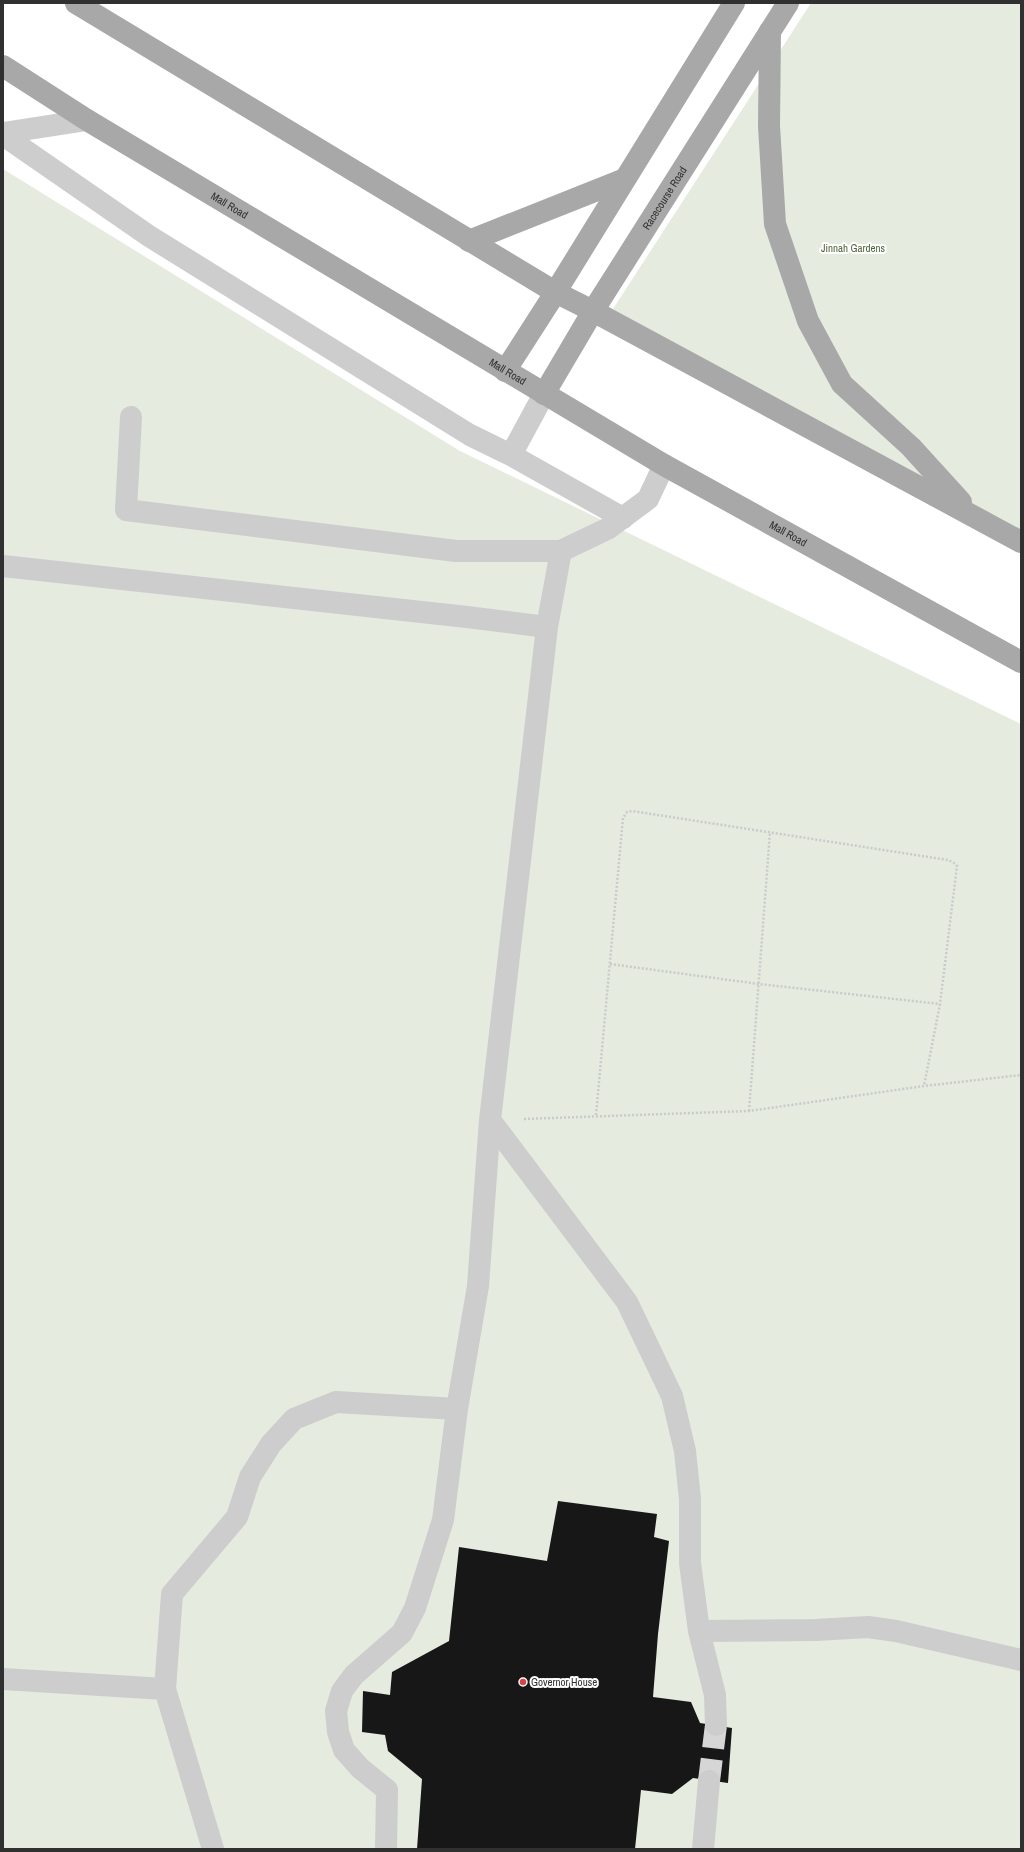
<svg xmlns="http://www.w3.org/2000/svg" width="1024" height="1852" font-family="'Archivo Narrow',sans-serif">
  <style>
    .green { fill: #e5ebdf }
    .building { fill: #171717 }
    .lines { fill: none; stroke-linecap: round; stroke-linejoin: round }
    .minor-tunnel { stroke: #d6d6d6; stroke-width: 22; stroke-dasharray: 22 11; stroke-linecap: butt }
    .path { stroke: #cacaca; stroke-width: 2.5; stroke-dasharray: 2 2; stroke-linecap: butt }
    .minor { stroke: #cdcdcd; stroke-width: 22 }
    .major { stroke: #a8a8a8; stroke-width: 22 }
    .poi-dot { fill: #d44449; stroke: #fff; stroke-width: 1.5 }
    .labels { text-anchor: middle; stroke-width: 4; stroke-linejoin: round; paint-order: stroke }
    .street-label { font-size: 11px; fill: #303030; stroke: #fff }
    .park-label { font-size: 11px; fill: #526741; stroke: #fff }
    .poi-label { font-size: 11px; fill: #303030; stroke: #fff; text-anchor: start }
  </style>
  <rect width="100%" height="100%" fill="#fff"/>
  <path class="green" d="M811,3H1021V533L613,309Z
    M3,169L460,451L1021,724V1849H3Z"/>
  <path class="building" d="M558,1501L657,1514L654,1537L669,1541L658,1634L653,1697L691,1702L700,1723L732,1728L728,1783L693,1778L672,1794L641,1790L635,1849H500L490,1848V1849H417L422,1779L388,1751L385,1735L362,1732L363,1691L390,1695L392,1672L449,1641L459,1547L547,1561Z"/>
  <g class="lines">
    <path class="minor-tunnel" d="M709,1781L716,1725"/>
    <path class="path" d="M610,964L759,984L940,1004
      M749,1111L770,832
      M596,1115L623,818L627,812L632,811L948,860L954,863L957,866L940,1004L924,1086
      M524,1119L749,1111L924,1086L1021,1075"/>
    <path class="minor" d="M3,133L87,120
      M3,135L149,236L470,435L511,455L544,394
      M131,417L126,510L456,551H561L609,528L648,499L664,465
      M511,455L623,518
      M3,566L467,617L547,627
      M490,1120L627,1302L672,1396L685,1451L690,1499V1563L699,1631L816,1630L868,1627L896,1631L1021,1660
      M699,1631L715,1695L716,1725
      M3,1679L165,1689
      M213,1849L165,1689L172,1594L237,1517L250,1477L271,1444L294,1419L336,1402L457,1409L478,1286L490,1120L547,627L561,551
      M386,1849L387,1790L360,1768L344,1750L338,1732L336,1711L342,1691L354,1675L402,1633L415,1608L443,1520L457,1409
      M703,1849L709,1781"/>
    <g class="major">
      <path d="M76,3L555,292L593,311L1021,542"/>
      <path d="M770,31L769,126L775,224L808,321L842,384L911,447L961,502"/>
      <path id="s1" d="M3,66L87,120L664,465L1021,662"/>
      <path d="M469,241L625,179"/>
      <path d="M505,371L550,301L734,3"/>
      <path id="s2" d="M544,394L593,311L788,3"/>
    </g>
  </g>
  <circle class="poi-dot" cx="523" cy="1682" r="4"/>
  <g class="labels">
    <g class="street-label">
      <text dy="4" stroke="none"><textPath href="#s2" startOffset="230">Racecourse Road</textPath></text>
      <text dy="4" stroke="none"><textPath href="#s1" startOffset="266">Mall Road</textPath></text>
      <text dy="4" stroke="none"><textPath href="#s1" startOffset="590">Mall Road</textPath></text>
      <text dy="4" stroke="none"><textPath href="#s1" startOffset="914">Mall Road</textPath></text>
    </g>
    <g class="park-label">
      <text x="853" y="252">Jinnah Gardens</text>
    </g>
    <g class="poi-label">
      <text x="531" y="1686">Governor House</text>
    </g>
  </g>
  <rect width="1024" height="1852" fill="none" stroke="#303030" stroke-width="8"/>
</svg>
